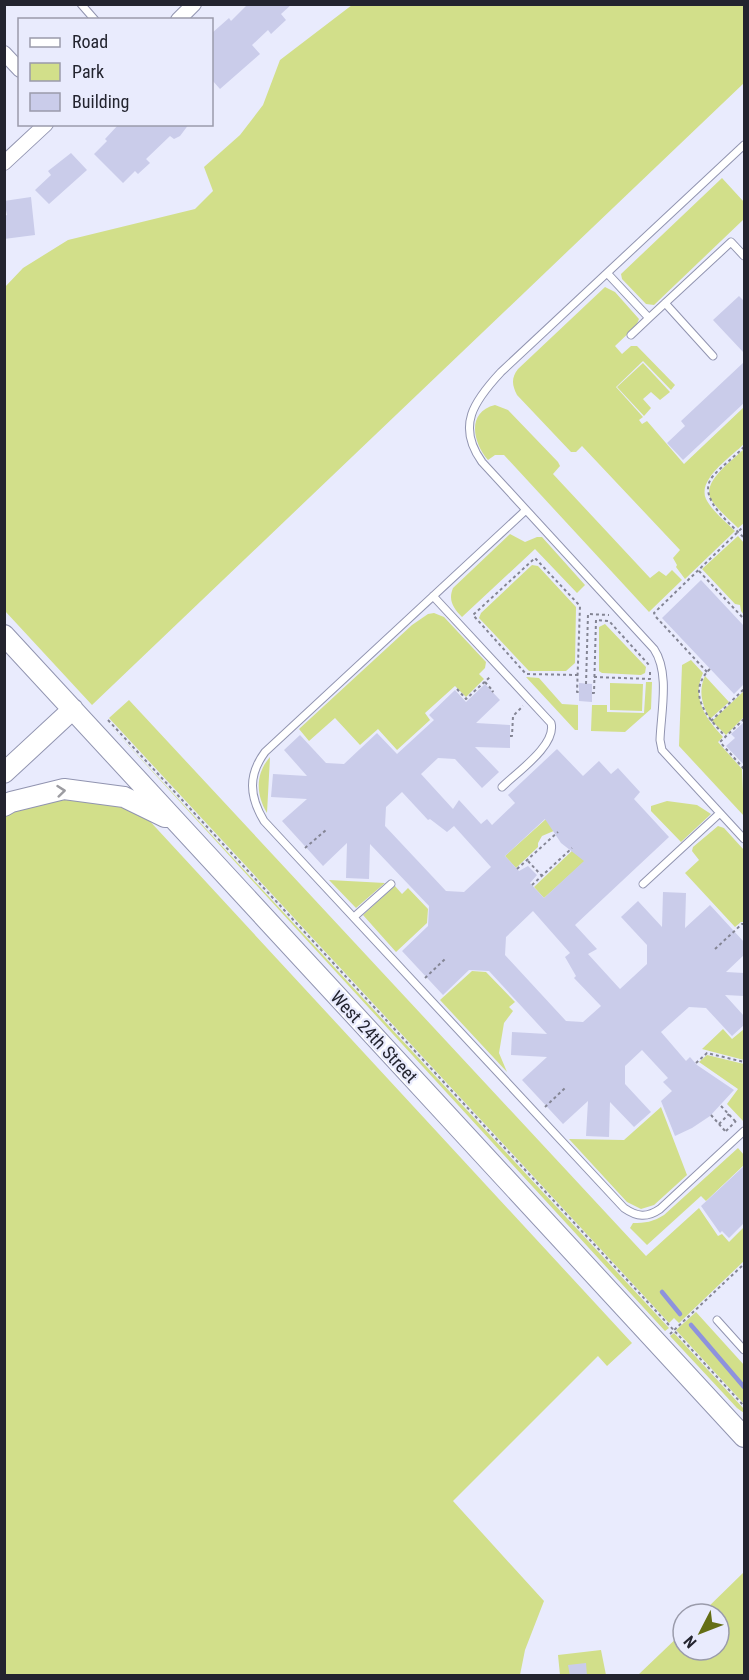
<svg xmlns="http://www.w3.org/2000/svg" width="749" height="1680" font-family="'Roboto Condensed',sans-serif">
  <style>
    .green { fill: #d2df8a }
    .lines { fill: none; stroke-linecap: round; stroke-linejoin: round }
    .stream { stroke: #8e92dd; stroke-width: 4.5 }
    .building { fill: #caccea; fill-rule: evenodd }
    .lane-casing { stroke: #9194b0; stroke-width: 9 }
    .street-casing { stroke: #9194b0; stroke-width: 16 }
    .secondary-casing { stroke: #9194b0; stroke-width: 22 }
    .path { stroke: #848594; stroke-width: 2; stroke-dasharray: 3 3; stroke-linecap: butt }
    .lane { stroke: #fff; stroke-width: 7 }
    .street { stroke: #fff; stroke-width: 14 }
    .secondary { stroke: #fff; stroke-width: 20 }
    .oneway { stroke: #9c9ca1 }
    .labels { text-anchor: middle; stroke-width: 4.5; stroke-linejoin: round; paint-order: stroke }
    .street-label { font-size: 18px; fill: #23242f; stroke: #e9ebfd }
  </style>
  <rect width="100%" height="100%" fill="#e9ebfd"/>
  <path class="green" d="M352,5H744V83L92,705L5,611V287L23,268L68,240L195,209L213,191L204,167L240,135L263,105L280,60Z
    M722,178L744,202V219L654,305L646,304L622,279L621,274Z
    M605,287L615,292L639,319L636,326L615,346L622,354L631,346H637L675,385L671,390L643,361L616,387L643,417L639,420L642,424L647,421L684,464L744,407V444C732,456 697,479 706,499C712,511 726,522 735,531L685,579L676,567L677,565L673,558L680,550L582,446L576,452H571L517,395C512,385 511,378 518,369Z
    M643,363L670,392L660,400L651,392L643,399L651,408L644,416L617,387Z
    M495,405L508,410L558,462L560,466L553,474L650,578L659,571L666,576L672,570L682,580L649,612L504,455H495L488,460C473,443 466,412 495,405Z
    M744,449V523L738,528C730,520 719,511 712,501C699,483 733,460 744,449Z
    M510,534L525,542L537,537H542L585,585L577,593L535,549L462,617C453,608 448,600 453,588Z
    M738,536L744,543V615L741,611L740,605L735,604L702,569Z
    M532,565L538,566L576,607L575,663L566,671H529L479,618L481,613Z
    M434,613L444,617L486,662L485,668L479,674L484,679L466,697L455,686L425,713L430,720L397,750L378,729L360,745L335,718L309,741L299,729L412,625L428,614Z
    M605,624L646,667L645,673L641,675L602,673L599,671V627Z
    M691,660L703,673C691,699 706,718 723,737L718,742L742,769L744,816L679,746L682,665Z
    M705,676L729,702L710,719C702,705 698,691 705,676Z
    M526,677L539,678L562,704L578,705V730H575Z
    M646,682H652L651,709L625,732L591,731L592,705H607V712L644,713Z
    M610,683L643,684L642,711L610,710Z
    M744,691V717L726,735L712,721Z
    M129,700L646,1256L699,1208L718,1236L722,1234L729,1242L744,1227V1261L679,1323L674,1318L669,1323L109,718Z
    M106,721L669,1328L665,1331Z
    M270,757L267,813C256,795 255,774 270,757Z
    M60,797L118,805L146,817L632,1343L607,1366L598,1356L453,1501L544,1601L525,1650L520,1675L5,1676V815Z
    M667,801L697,805L711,814L681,842L651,811V806Z
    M546,819L556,830L542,836L538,843V847L516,868L505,856Z
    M718,826L724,828L744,850V922H741L735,927L685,873L699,860L692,851L693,847Z
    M574,849L585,861L544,898L534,887Z
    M329,880L385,883L356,908Z
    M395,886L402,894L408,888L428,909L427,923L396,952L363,915Z
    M472,971L486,972L515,1002L509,1007L513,1011L504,1023L499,1053L507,1072L440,1000Z
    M723,1029L732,1039L744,1029V1060L702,1049Z
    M707,1055L744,1064V1122L727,1104L738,1089L699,1062Z
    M661,1107L687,1175L654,1205L641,1209L627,1202L569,1139L624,1140Z
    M738,1148L744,1155V1165L706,1201L701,1196L647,1245L630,1228L633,1223C645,1223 653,1222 664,1215Z
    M696,1312L744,1365V1404L676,1330Z
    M674,1333L744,1409V1413L737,1408L670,1336Z
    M744,1572V1675H638L683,1632V1650H719V1614H701Z
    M601,1650L606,1675H560L558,1655Z"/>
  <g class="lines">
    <path class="stream" d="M662,1292L680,1314
      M691,1325L744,1387"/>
  </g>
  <path class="building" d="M248,4H292L281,14L286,20L271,34L268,30L252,45L260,54L220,89L212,80V33L229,18L231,21Z
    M119,124H189L180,136L174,139L170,136L146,159L150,163L138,174L135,171L123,183L94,154L107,141L105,139Z
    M71,153L87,170L49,204L35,190L51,175L48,171Z
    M31,197L35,235L4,239V216L7,215L4,201Z
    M739,296L744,301V353L713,320Z
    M744,362V403L683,460L667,443L685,426L681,421Z
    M701,580L744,626V684L734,694L662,618Z
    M579,683L592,684V702L579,701Z
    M485,684L500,700L476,723L510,725V748L475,747L499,772L482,788L455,759L438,758L421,774L453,809L459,800L481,824L487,819L492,825L515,803L508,795L557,749L583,776L599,761L611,774L618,768L640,792L634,799L669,837L575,925L597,949L588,954L620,989L647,964V945L621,917L638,901L662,927L663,892L686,893L685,928L710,905L744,942V955L726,972L744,973V996L725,995L744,1016V1025L732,1036L706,1008L689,1007L661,1032L686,1061L690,1057L697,1065L734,1090L710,1116L692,1128L675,1136L661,1101L672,1091L663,1082L668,1078L642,1050L625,1066V1084L651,1112L634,1127L610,1102L609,1137L586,1136L588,1101L563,1124L522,1080L547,1057L511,1055L512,1032L547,1034L489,971L469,970L443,995L402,951L428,926L429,906L370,844L369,879L346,878L347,843L323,866L282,821L307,799L271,797L273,774L307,776L284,750L300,735L326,763L344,764L377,733L397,754L434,720L429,715L455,690L466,702ZM402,792L428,820L430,819L447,832L454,826L491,867L464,892L446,891L385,826L386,807ZM545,819L561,843L584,861L544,898L530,883L537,875L528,866L519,871L505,856ZM533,911L570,953L565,957L576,976L574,978L601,1006L583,1022L566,1021L505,955L506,937Z
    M744,722V765L726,746L735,738L731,734Z
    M744,1166V1223L729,1238L722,1231L720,1233L701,1206Z
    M586,1663L587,1676H570L568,1665Z"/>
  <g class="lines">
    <g class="lane-casing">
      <path id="lane" d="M81,4L95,20
        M744,145L501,372C474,401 456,426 482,462L654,649C670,673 661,712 660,740L662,750L744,839
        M607,273L649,318L731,242L744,256
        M665,303L713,356
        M631,335L649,318
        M526,510L265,752C248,775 249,796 264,821L624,1208C637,1217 647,1218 660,1209L744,1131
        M433,596L551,723C557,745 516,773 502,787
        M643,884L720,813
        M354,917L391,884
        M717,1320L744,1350"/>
    </g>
    <g class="street-casing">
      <path id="street" d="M178,20L194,4
        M4,53L20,70
        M4,163L46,124"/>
    </g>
    <g class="secondary-casing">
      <path id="secondary" d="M4,635L744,1437
        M4,773L73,709
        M4,806L11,802L64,789L124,797L165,817"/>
    </g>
    <path class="path" d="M744,447C734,457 722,466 713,476C695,497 731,524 744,538
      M699,571L744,619
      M710,669C685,693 708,718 726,737
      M707,672L656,617L654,613L744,526
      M578,675L526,674L473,615L535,558L580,606L577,692H579
      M594,677L650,679V670
      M485,682L493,691L492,692
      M586,684L588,614L609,615
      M457,689L466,699L491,676
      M592,693H594L596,620L609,621L649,665
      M744,719L720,742L744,769V783
      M108,720L744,1406
      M711,721L744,689
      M510,736H512L513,716L523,706
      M305,848L326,830
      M528,861L542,876
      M517,869L558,832
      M532,885L572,848
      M715,949L742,924H744
      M425,978L445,959
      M696,1063L707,1053L744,1062
      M721,1106L736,1122
      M545,1107L565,1088
      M711,1115L726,1132
      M719,1124L729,1114
      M726,1131L736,1121
      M670,1334L744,1264"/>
    <use href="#lane" class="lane"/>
    <use href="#street" class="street"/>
    <use href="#secondary" class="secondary"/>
  </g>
  <defs><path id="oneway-chevron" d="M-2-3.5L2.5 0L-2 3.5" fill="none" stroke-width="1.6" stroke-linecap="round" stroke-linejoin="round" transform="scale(1.5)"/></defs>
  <use class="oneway" href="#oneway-chevron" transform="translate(61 791) rotate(-6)"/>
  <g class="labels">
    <g class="street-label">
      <text transform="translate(374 1037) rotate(47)" y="6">West 24th Street</text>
    </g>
  </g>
  <rect width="749" height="1680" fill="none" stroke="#23242f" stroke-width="12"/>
  <rect x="18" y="18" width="195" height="108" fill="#e9ebfd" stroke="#9a9bab" stroke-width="1.5"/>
  <rect x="30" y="38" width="30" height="9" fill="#ffffff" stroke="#9a9bab" stroke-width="1.5"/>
  <text x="72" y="48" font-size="18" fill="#23242f">Road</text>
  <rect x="30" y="63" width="30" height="18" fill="#d2df8a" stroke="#9a9bab" stroke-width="1.5"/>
  <text x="72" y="78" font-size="18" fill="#23242f">Park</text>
  <rect x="30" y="93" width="30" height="18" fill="#caccea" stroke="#9a9bab" stroke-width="1.5"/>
  <text x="72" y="108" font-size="18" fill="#23242f">Building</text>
  <g transform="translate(701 1632) rotate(228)"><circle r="28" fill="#e9ebfd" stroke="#9a9bab" stroke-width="1.5"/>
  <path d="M0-4.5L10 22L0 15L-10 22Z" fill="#646e15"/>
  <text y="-9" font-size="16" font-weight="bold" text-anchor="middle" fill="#23242f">N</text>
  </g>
</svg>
